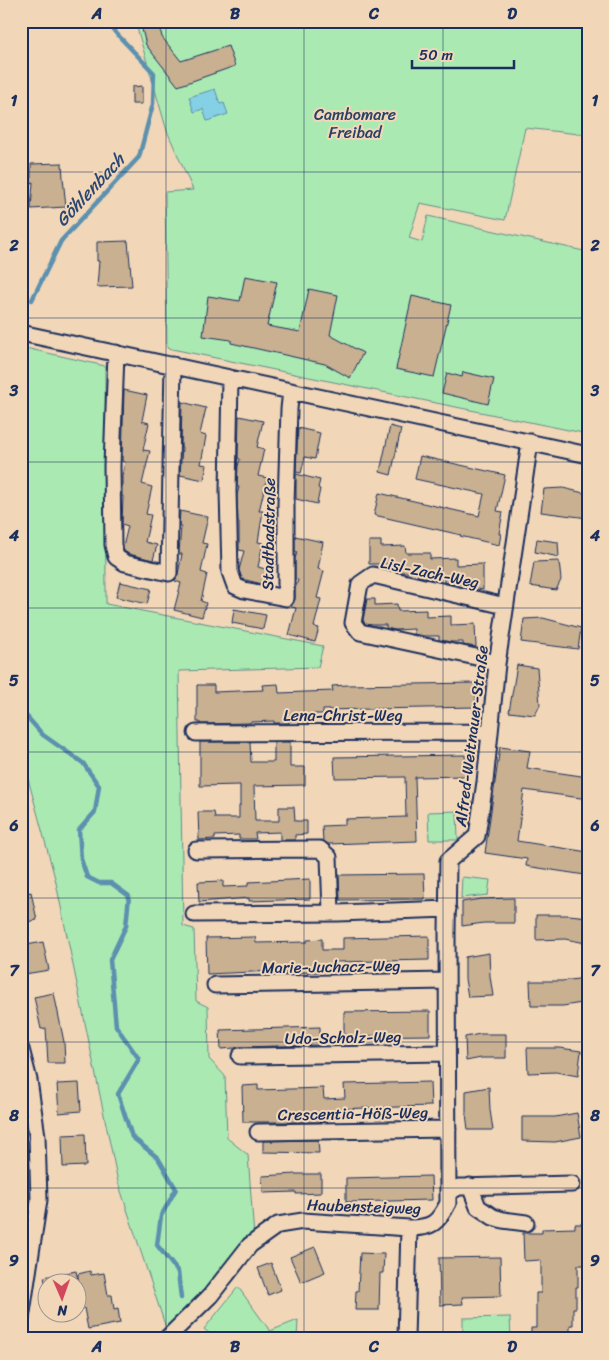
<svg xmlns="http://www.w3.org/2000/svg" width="609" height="1360" font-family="Sriracha,sans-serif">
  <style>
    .green { fill: #aaeab2; stroke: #628c88 }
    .water { fill: #85d0e5; stroke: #5b90af }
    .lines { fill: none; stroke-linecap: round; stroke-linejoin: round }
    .stream { stroke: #5b90af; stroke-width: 4.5 }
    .building { fill: #c8b091; stroke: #1b2f5e }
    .minor-casing { stroke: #1b2f5e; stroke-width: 19 }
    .minor { stroke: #f1d7b8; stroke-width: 15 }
    .grid { fill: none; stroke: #1b2f5e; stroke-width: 1; stroke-opacity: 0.55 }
    .labels { text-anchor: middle; stroke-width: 4; stroke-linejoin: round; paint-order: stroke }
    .park-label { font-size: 16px; fill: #294266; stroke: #f1d7b8 }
    .street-label { font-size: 16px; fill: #1b2f5e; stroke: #f1d7b8 }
    .water-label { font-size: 18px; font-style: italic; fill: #2b4772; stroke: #f1d7b8 }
    .neatline { fill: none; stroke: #1b2f5e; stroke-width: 2 }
    .grid-label { font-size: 16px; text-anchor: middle; font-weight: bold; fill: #1b2f5e }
  </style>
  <rect width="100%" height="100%" fill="#f1d7b8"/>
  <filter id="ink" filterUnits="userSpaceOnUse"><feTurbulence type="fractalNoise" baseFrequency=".02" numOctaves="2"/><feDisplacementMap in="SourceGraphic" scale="10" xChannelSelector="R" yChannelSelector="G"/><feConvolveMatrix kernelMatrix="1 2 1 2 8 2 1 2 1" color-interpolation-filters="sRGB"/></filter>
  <g filter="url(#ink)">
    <path class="green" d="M135,21H588V135L525,128L505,220L420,203L409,238L422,242L428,216L588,252V434L167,348L165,192L193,190L167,131Z
      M21,347L105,366L106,604L323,646L318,667L179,671L183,926L194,929L196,1001L208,1007L209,1059L225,1076L227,1138L248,1155L254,1237L214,1285L166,1328L118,1182L55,878L21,753Z
      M457,811L458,840H429L428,812Z
      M462,877L490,880L488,895L461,898Z
      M238,1287L270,1331L298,1320L297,1339H216L204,1329Z
      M510,1317L511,1339H463V1318Z"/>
    <path class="water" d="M215,89L220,104L224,103L228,114L207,121L203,109L194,112L189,97Z"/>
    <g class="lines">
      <path class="stream" d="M32,300L61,241L139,157L153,104L154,73L115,32L107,21
        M21,710L43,735L83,763L99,786L95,812L79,830L81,859L87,877L99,883H111L129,896L126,926L110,960L116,1026L139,1059L118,1094L132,1137L158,1158L176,1189L161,1216L157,1245L178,1272L181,1298
        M216,1334L221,1339"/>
    </g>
    <path class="building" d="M140,21H158L162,37L181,61L228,46L235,66L178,86L146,45Z
      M142,86V104H132V87Z
      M62,163L63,178L66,207L31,209L33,182L31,183V164Z
      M128,241L132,286L97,287L99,261H97V242Z
      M245,276L277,282L267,326L300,332L309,289L338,295L330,335L363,353L350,378L325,364L231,343V340L203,336L208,296L240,301Z
      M412,296L451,305L434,377L396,369Z
      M463,372L494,379L488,404L442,393L447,373L462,377Z
      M124,390L147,395L142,421L149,423L143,450L150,451L142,484L152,487L146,514L151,515L145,542L157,545L153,560L129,554L124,551L123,547L128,526L122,524L123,496H122V476L125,462L122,461Z
      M182,402L206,408L200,434L206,436L201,464L207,465L204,480L180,475L182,447H181Z
      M239,416L263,421L257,447L264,449L258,476L267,478L259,511H263L258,542L263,543L258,567L269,570L266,585L242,579L239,570L244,551L239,550V522H238L237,495L239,487L237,486L238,466L240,459L238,458Z
      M390,426L401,429L391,475L380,472Z
      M298,428L320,433L315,459L305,457L301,473L296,472Z
      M420,456L505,475L497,511L503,512L499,534H501L499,545L460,536L461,535L374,515L379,493L479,516L484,494L415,479Z
      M296,474L320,480L318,488L320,489L317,504L296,499Z
      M563,488L588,494V518L541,512L544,489Z
      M180,511L208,517L202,543L207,544L201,572L207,574L201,601L206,603L202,617L174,610L181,583L175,581L178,574L182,554H179L181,526H179Z
      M295,536L323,542L318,569L324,571L317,598L321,599L314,627L319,628L315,642L289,635L296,608L291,607L295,599V589L298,580L295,579V559L297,552L295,551Z
      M537,539L558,542L559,557L535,552Z
      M369,541H381V547L405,546L406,553H430V559L456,558V565L483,564V590L471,588V583L452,584L444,582V578H428L418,576V572H402L394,570L393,564H369Z
      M559,561L561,580L556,590L530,586L534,562Z
      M120,582L151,589L147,604L116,597Z
      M367,599H375V605L397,604L398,611L426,610V617L451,616V625L475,624L476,647L463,645V642H452L439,640V636H424L414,634V629L395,630L386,628V625H372L365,624L363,620Z
      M234,609L266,615L263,629L232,623Z
      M543,618L581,628L578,649L521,642L524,619Z
      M517,665L537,668L540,705L535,715L509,712Z
      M476,683V707L323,710V714H313V721H289V723H274V721L250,722V723L200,724V722H197V685H214V692L263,690L262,685L278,684L279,693L333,691L332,686L348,685Z
      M200,742H250L251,762H274V742H290V767H305V785L254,786L255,821H279V807H294L295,821H307V834L295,835V840H280V832L255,833L256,839H239V835L215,836V839L199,840L198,812H214L215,818H239V806H240V785L200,786Z
      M500,747L530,751L527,768L588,777V799L524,790L517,841L588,852L585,875L526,866L527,859L485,853Z
      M465,755L466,776L415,777L417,841L328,844L323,841L322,826L345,825V819L406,817L405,777L335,778L334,757Z
      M424,874L425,899L340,900L339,875Z
      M310,879V899L249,901V898L199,902L198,882L223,881V887L248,886V882Z
      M31,892L37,920L21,923V894Z
      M514,898V923H484L462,926V902L481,899Z
      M536,915H569L588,917V930L586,943L565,939L536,940Z
      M429,936V960L334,962V965H323V972L275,973V971L207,974L206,938L255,937L256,943L307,942V940L322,939V950H343V938Z
      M43,942L49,970L25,974L21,955V946Z
      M489,953L490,976L493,996L468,997L465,979V957Z
      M586,978L588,988V1002L563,1006H531L530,981H562Z
      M54,993L64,1042L65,1063H48L46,1028L41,1029L34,997Z
      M430,1011V1035L344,1036V1012Z
      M320,1027V1045L240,1047L235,1048L221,1049L220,1030Z
      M480,1034H506V1058H481L466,1061L465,1037Z
      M527,1048H560L581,1051L578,1076L556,1072L528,1073Z
      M430,1082L431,1106L335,1109L336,1114H324V1121L318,1122H243L242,1086L258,1085V1090L323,1088L324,1099L345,1098L344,1084Z
      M79,1083L81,1111L59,1113L57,1084Z
      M489,1087L490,1110L493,1130H468L466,1113V1091Z
      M577,1113L581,1137L555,1142L522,1141V1117H555Z
      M85,1134L86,1166L63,1167L62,1135Z
      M318,1140L319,1153L263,1152V1141Z
      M296,1174H321V1193L296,1194V1192L263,1193L262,1176Z
      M431,1176L432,1200L346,1202V1178Z
      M575,1224H588V1255H585V1265H578V1287H576V1308H573V1325H570V1335H564V1339H531V1328H536V1293H541V1260L524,1261L523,1233H542V1229L575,1228Z
      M315,1247L325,1272L301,1282L290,1257Z
      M360,1253L384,1254L383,1273H380L379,1310H355L356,1291H358Z
      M500,1257L501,1296L462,1297L463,1304L440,1305L439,1258Z
      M271,1263L281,1290L268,1295L258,1268Z
      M76,1271L78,1280V1274L90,1271L91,1275L104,1273L108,1295H112L114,1309L118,1308L120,1323L88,1329L84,1308L78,1309V1282H45L44,1277Z"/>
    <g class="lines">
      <g class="minor-casing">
        <path id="minor" d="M21,333L588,455
          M116,353L112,466L113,545L116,557L125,563L169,573L173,365
          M230,378L228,491L230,572L235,586L244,590L286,598V503L289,409L291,391
          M497,664L476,657L360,632L353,623L360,584L373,575L505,606
          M196,733L490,732
          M196,850L320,849L329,857L331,912
          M194,914L338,913L448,909
          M215,985L447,981
          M21,1049L29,1080L37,1136L39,1200L21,1319
          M240,1056L447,1053
          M258,1132L448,1129
          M470,1186L478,1207L493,1217L503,1220L526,1223
          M448,1193L459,1187L572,1184
          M166,1339L210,1296L250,1245L278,1225L303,1221L409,1228C432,1228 438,1223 448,1203L447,933L448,861L477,836L485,782L497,664L530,442
          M406,1339L409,1228"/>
      </g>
      <use href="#minor" class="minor"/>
    </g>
  </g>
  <path class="grid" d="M166,21V1339M304,21V1339M443,21V1339M21,172H588M21,318H588M21,462H588M21,608H588M21,752H588M21,898H588M21,1042H588M21,1188H588"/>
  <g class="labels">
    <g class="park-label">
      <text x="355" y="120">Cambomare<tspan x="355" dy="18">Freibad</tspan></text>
    </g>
    <g class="street-label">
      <text transform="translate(268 534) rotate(-89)" y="6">Stadtbadstraße</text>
      <text transform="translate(430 572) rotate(12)" y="6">Lisl-Zach-Weg</text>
      <text x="343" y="721">Lena-Christ-Weg</text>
      <text transform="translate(471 736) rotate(-83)" y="6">Alfred-Weitnauer-Straße</text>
      <text transform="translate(331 966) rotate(-1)" y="6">Marie-Juchacz-Weg</text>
      <text transform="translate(343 1037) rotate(-1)" y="6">Udo-Scholz-Weg</text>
      <text transform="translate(353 1113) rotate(-1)" y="6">Crescentia-Höß-Weg</text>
      <text transform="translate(364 1206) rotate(2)" y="6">Haubensteigweg</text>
    </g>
    <g class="water-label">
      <text transform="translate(90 190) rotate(-47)" y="6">Göhlenbach</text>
    </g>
  </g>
  <rect width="609" height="1360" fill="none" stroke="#f1d7b8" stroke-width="55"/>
  <g transform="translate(62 1298) rotate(178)"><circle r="24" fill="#f1d7b8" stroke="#9b9494"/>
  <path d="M0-4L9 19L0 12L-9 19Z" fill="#d1495b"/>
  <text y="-8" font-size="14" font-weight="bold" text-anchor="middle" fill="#1b2f5e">N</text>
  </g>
  <path d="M412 60v8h102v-8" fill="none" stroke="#1b2f5e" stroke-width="2.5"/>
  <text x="419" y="60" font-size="15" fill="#1b2f5e" stroke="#f1d7b8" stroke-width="4" paint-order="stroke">50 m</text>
  <rect x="28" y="28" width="554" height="1304" class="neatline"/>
  <g class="grid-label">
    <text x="97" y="19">A</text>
    <text x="235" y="19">B</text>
    <text x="374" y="19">C</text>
    <text x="512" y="19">D</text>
    <text x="14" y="106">1</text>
    <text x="595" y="106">1</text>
    <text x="14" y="251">2</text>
    <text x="595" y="251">2</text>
    <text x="14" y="396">3</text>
    <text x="595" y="396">3</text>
    <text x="14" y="541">4</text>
    <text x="595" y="541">4</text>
    <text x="14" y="686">5</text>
    <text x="595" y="686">5</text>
    <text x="14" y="831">6</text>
    <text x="595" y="831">6</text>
    <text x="14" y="976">7</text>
    <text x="595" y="976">7</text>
    <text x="14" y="1121">8</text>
    <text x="595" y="1121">8</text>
    <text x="14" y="1266">9</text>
    <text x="595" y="1266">9</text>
    <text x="97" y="1352">A</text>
    <text x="235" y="1352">B</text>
    <text x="374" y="1352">C</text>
    <text x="512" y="1352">D</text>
  </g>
</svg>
